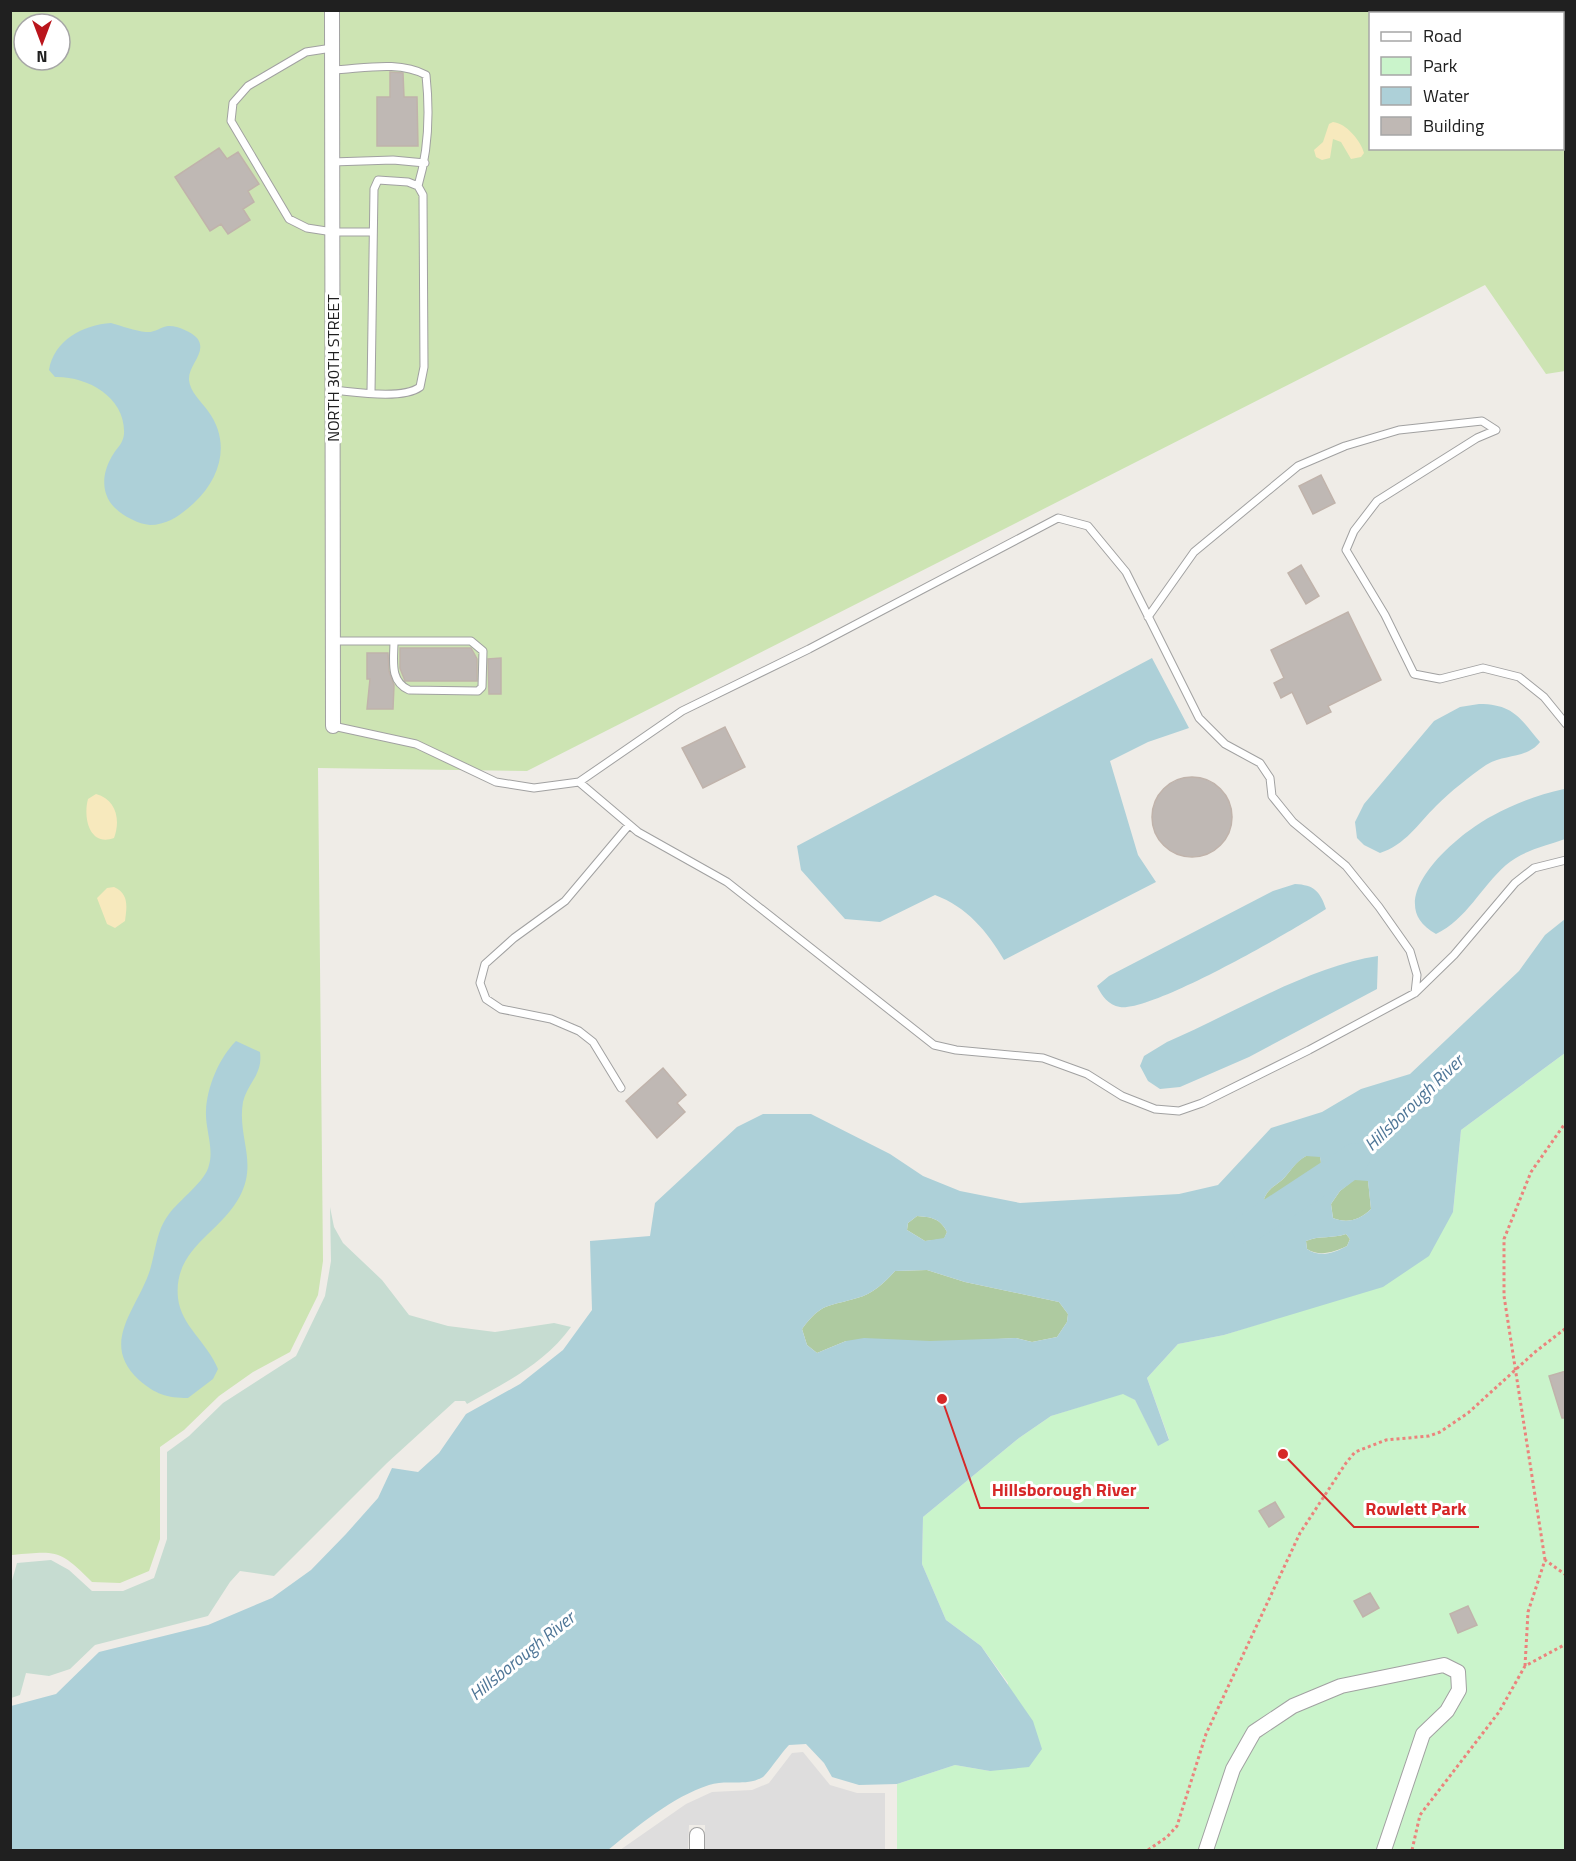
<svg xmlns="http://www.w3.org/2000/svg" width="1576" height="1861" font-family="'Titillium Web',sans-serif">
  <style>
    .residential { fill: #dedddd }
    .grass { fill: #cde4b3; fill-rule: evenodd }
    .forest { fill: #aecaa0 }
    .wetland { fill: #c6dcd1 }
    .sand { fill: #f7e9bd }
    .park { fill: #caf4cb }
    .water { fill: #add0d8; fill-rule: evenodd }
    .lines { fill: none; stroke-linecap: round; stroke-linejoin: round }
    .river { stroke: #add0d8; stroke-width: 30 }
    .building { fill: #bfb8b4; stroke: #c0b3ab; stroke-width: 1.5 }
    .lane-casing { stroke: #a1a1a1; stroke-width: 9 }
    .street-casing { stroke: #a1a1a1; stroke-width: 16 }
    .path { stroke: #eb837c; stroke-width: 3; stroke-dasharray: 3 3; stroke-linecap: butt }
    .lane { stroke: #fff; stroke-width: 7 }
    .street { stroke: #fff; stroke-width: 14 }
    .labels { text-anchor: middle; stroke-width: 6; stroke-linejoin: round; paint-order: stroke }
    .street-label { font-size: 16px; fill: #202020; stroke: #fff }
    .water-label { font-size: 18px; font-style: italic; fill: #4f7697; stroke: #fff }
    .leader { fill: none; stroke: #d62828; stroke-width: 2 }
    .callout-dot { fill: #d62828; stroke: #fff; stroke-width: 2 }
    .callout-label { font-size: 18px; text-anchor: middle; font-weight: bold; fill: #d62828; stroke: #fff; stroke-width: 6; stroke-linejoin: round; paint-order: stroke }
  </style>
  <rect width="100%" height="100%" fill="#efece7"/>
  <path class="residential" d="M803,1752L830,1785L857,1793H885V1850H705V1825H689L688,1850H620L686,1804L712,1792L752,1790L769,1783L792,1753Z"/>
  <path class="grass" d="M11,11H1565V371L1546,374L1485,285L527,771L318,768L323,1261L318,1295L290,1352L253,1372L219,1396L184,1430L160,1447V1539L149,1571L120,1583L92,1582C59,1549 57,1551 12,1555L11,1559ZM1370,14H1562V148H1370ZM24,24H60V60H24Z"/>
  <path class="forest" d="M1306,1156H1320C1327,1190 1298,1207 1268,1207L1264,1199C1268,1187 1277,1186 1285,1177C1293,1168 1295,1162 1306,1156Z
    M1355,1179L1368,1180L1371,1209C1360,1220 1347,1224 1333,1218L1331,1204L1340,1191Z
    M917,1216C931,1217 940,1218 947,1232L944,1239L925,1241L907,1230L908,1223Z
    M1346,1234L1350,1239L1347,1246C1334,1252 1320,1257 1307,1249L1306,1241C1320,1235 1332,1239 1346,1234Z
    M927,1270L965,1282L1059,1302L1068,1314L1067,1322L1057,1337L1032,1342L1016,1338L961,1341H846L817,1353L807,1345L802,1329C822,1302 828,1307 857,1298C873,1294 884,1283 895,1271Z"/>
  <path class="wetland" d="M330,1207L334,1227L343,1243L382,1280L409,1315L448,1326L495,1332L554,1323L571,1327C545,1363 505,1383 467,1404L465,1401H455L387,1463L274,1576L240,1571L230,1582L208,1616L95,1645L70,1669L49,1676L26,1673L20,1695L11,1698V1584L17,1563L51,1560L69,1570L92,1591H123L154,1578L167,1539V1452L189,1436L223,1403L296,1356L325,1296L331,1261Z"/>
  <path class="sand" d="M1333,122C1346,123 1361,141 1364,153L1361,157L1351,159L1341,142L1333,139L1330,158L1322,160L1316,157L1314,150L1323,142L1329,124Z
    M96,794C116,799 121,820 114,838C89,847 83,817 88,799Z
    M114,887C129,894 127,906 125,921L115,928L107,924L97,898L107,888Z"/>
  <path class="park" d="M1565,1053V1850H897V1784L955,1765L990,1771L1008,1683L981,1646L946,1620L922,1564L923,1517L1019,1438L1051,1416L1123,1393L1135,1400L1158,1445L1169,1439L1147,1378L1178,1344L1224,1335L1293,1313L1453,1212L1461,1130Z"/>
  <path class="water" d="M111,323C122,326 135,331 146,332C154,333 161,327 168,326C176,325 192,332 197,338C208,352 188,365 189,380C190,392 201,401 208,411C231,442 221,478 194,503C182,514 168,525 150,525C138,524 123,516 114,507C100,492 102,471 114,453C118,447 123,443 124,434C126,397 87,376 55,377L49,370C54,340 83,325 111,323Z
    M1152,658L1189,728L1148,742L1110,761L1138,855L1156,882L1004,960C987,931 967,907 935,895L880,922L845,919L801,870L797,846Z
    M1479,704C1513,704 1520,718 1540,742C1527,759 1503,754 1486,765C1469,777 1451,791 1436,806C1418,824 1405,845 1380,853L1364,845L1357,838L1355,822L1364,804L1434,721L1460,707Z
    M1564,789L1565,839C1545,846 1522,851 1506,865C1481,887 1467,919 1436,934C1377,902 1457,834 1492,816C1515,803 1538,795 1564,789Z
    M1295,884C1314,885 1320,891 1326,909C1294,930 1152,1012 1120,1007C1108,1005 1102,996 1097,986L1109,976L1273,891Z
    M1565,919V1053L1461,1130L1453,1212L1429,1256L1383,1287L1224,1335L1178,1344L1147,1378L1169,1440L1158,1446L1135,1400L1123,1394L1051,1416L1019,1438L923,1517L922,1564L946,1620L981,1646L1033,1721L1042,1749L1029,1767L990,1771L955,1765L897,1784L859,1785L832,1777L824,1763L806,1744L789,1745C782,1752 767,1774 763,1777C746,1787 726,1779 709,1785C672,1797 638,1826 608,1850H11V1706L56,1694L99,1652L208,1625L272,1598L311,1570L346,1534L378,1498L392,1468L418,1472L439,1453L466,1414L520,1384L563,1350L592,1310L590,1241L650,1236L655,1203L737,1127L763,1114H811L890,1154L923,1176L960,1191L1020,1203L1179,1194L1218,1185L1271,1128L1322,1112L1361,1089L1410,1074L1519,971L1545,935ZM1306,1156L1320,1157C1328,1189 1297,1208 1268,1207L1264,1199C1268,1187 1277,1186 1285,1177C1293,1168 1295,1163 1306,1156ZM1355,1180L1368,1181L1371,1209C1360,1220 1347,1224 1333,1218L1331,1204L1340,1191ZM917,1216C931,1217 940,1218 947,1232L944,1238L925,1241L907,1230L908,1223ZM1346,1234L1350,1239L1347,1246C1334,1253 1320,1258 1307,1249L1306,1241C1320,1235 1332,1239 1346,1234ZM927,1270L965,1282L1059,1302L1068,1314L1067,1322L1057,1337L1032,1342L1016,1338L930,1341L864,1338L846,1341L817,1353L807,1345L802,1329C822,1302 828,1307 857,1298C873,1294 884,1283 895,1271Z
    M1378,956L1377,989L1249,1057L1180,1087L1160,1089L1148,1081L1140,1066L1144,1056L1167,1042C1232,1014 1310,966 1378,956Z
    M236,1041L260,1052C263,1075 248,1082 243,1102C237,1136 258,1162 240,1196C220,1234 173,1248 178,1298C181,1326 208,1343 218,1369L213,1379L188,1398C167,1398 155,1394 139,1380C99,1343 137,1310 150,1270C156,1250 156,1231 169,1214C179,1200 206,1181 209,1165C214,1148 205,1128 206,1111C207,1087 219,1058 236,1041Z"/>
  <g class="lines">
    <path class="river" d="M1247,1229L1355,1158"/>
  </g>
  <path class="building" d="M390,72L403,73L404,97H417L418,146H377V97H390Z
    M219,148L227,159L238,152L259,184L248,191L254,202L243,209L250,220L228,234L221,224L210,231L175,177Z
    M1321,475L1335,503L1313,514L1299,486Z
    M1301,565L1319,596L1306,604L1288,573Z
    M1348,612L1381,680L1328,706L1331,712L1307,724L1292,692L1281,698L1274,683L1284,678L1271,650Z
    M400,648H471L477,659V681H405L400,668Z
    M367,653H388L389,671L394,685L393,709H367L370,679H367Z
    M501,658V694H489L488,659Z
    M725,727L745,767L703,788L682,748Z
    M1152 817a40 40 0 1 1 80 0a40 40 0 1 1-80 0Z
    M663,1068L686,1095L677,1103L685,1112L657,1138L626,1101Z
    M1566,1371V1418H1562L1549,1376Z
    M1275,1502L1284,1517L1269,1527L1259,1511Z
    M1370,1593L1379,1608L1363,1617L1354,1601Z
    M1468,1606L1477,1625L1458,1633L1450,1614Z"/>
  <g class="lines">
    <g class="lane-casing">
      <path id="lane" d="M332,48L306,52L248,86L233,103L231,121L289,219L307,228L333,232H373
        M332,70C362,69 398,60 426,75C430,113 429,149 418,186
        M332,162L393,160L425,163
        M333,390C355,392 402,400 420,387L424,367L423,195L418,186L408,182L378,180L374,189L371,392
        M1148,617L1194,552L1298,466L1345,446L1399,430L1482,421L1496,430L1477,438L1377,501L1354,531L1346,550L1385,615L1414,674L1440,679L1483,668L1519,677L1544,697L1566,724
        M333,641H471L483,651L482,687L478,691L409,690C389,681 394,660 394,641
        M333,726L416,744L496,782L534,788L579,782L638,832L727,882L934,1045L956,1050L1043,1058L1087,1074L1122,1096L1155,1109L1179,1111L1202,1103L1309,1050L1415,993L1417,975L1410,951L1379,907L1346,866L1293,822L1272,796L1270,778L1260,763L1225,744L1199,718L1126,572L1088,526L1058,518L809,649L682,711L579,782
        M1415,993L1454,955L1515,883L1534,868L1566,860
        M621,1088L593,1042L579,1031L551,1019L501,1009L486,999L480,983L485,964L514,938L565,901L629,825"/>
    </g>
    <g class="street-casing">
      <path id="street" d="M332,10L333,726
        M697,1835V1850
        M1206,1850L1233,1769L1254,1732L1293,1706L1341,1686L1444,1665L1458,1672L1459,1690L1447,1711L1423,1734L1384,1850"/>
    </g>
    <path class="path" d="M1545,1560L1504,1296V1239L1531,1172L1566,1122
      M1525,1666L1528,1612L1545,1560L1566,1575
      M1148,1850L1167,1837L1177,1826L1206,1734L1300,1533L1346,1463L1355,1452L1386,1440L1429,1436L1440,1432L1468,1413L1535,1352L1566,1328
      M1412,1850L1420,1815L1499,1712L1525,1666L1566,1644"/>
    <use href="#lane" class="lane"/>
    <use href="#street" class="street"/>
  </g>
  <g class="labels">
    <g class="street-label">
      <text transform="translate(333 368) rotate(-90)" y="6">NORTH 30TH STREET</text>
    </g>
    <g class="water-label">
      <text transform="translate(1414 1103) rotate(-44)" y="6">Hillsborough River</text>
      <text transform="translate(522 1656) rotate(-39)" y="6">Hillsborough River</text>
    </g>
  </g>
  <path class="leader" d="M942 1399L980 1508H1149M1283 1454L1354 1527H1479"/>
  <g class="callout-dot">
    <circle cx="942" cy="1399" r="6"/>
    <circle cx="1283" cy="1454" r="6"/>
  </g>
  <g class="callout-label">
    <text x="1064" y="1496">Hillsborough River</text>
    <text x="1416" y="1515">Rowlett Park</text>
  </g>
  <rect width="1576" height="1861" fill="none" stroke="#202020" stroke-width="24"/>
  <rect x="1369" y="12" width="195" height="138" fill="#ffffff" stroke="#a6a6a6" stroke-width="1.5"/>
  <rect x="1381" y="32" width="30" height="9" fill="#ffffff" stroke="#a6a6a6" stroke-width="1.5"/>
  <text x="1423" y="42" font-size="18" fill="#202020">Road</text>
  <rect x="1381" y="57" width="30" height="18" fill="#caf4cb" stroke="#a6a6a6" stroke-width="1.5"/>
  <text x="1423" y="72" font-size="18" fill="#202020">Park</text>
  <rect x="1381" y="87" width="30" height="18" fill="#add0d8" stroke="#a6a6a6" stroke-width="1.5"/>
  <text x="1423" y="102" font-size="18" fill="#202020">Water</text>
  <rect x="1381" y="117" width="30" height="18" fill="#bfb8b4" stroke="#a6a6a6" stroke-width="1.5"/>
  <text x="1423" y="132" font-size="18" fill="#202020">Building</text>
  <g transform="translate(42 42) rotate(180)"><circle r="28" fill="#ffffff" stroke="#a6a6a6" stroke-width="1.5"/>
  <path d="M0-4.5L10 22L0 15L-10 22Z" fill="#ba151c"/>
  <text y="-9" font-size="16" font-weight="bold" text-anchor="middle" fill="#202020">N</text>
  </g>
</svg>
